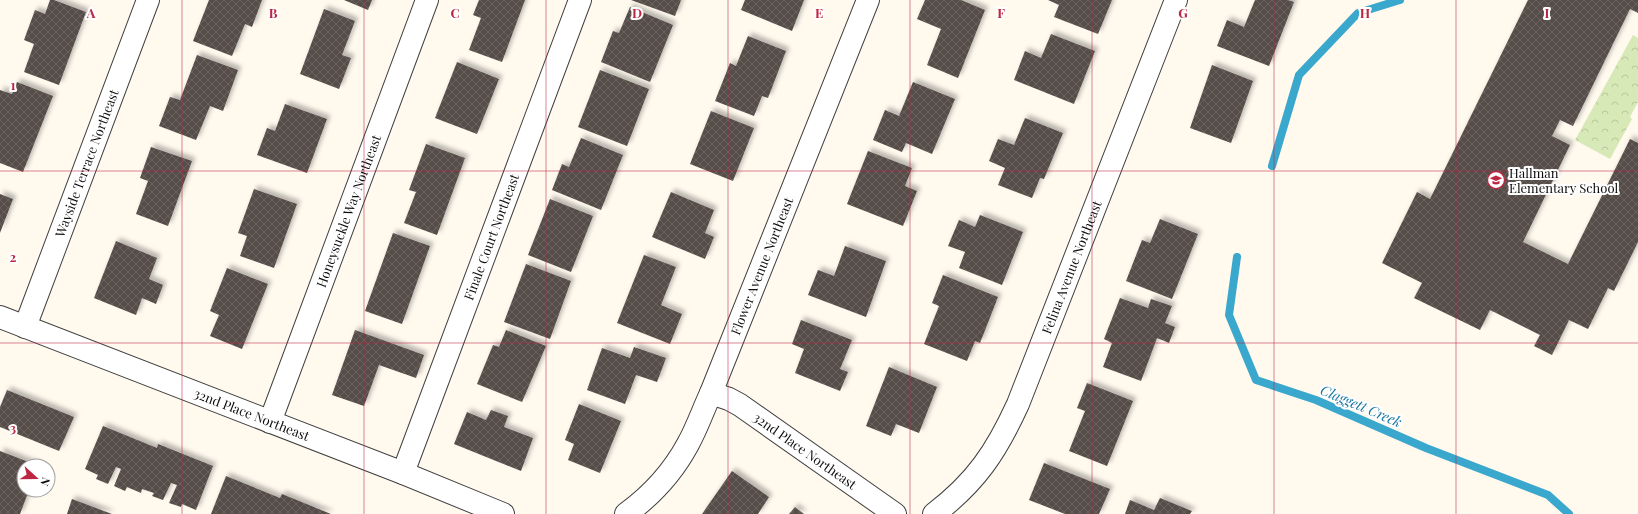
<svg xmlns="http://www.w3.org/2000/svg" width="1638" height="514" font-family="'Playfair Display',serif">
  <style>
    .park { fill: url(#park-crowns) }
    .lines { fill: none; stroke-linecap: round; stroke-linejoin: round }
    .stream { stroke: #3aa7cd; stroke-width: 8 }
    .building { fill: url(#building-cross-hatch); filter: url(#shadow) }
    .street-casing { stroke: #404040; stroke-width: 24 }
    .street { stroke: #fff; stroke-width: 22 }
    .grid { fill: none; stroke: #bd2642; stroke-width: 1; stroke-opacity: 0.55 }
    .labels { text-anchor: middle; stroke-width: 4; stroke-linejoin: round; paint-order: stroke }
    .street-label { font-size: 13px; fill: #0d0d0d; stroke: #fff }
    .poi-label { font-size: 13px; fill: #0d0d0d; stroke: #fff; text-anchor: start }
    .water-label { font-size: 14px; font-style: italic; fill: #17769f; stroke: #fff }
    .grid-label { font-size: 13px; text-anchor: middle; font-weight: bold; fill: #bd2642; stroke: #fff; stroke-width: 4; stroke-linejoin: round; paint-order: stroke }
  </style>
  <defs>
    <pattern id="park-crowns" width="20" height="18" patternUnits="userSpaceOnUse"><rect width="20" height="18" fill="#d8e9b8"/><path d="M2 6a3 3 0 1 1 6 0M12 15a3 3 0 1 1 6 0" fill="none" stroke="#b8c79d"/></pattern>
    <pattern id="building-cross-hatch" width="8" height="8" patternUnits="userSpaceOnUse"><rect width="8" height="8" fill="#564d4a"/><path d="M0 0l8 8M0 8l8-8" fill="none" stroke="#696260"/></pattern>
    <filter id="shadow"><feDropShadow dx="3.5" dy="-3.5" stdDeviation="2" flood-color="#0004"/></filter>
  </defs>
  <rect width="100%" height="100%" fill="#fff9ee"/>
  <path class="park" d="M1633,35L1638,38V102L1630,117L1632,119L1610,159L1575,140Z"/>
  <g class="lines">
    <path class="stream" d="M1272,166L1299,75L1358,13L1400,0
      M1237,257L1229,315L1256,380L1316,400L1426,448L1548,495L1569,514"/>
  </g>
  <path class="building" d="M50,0H54L86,12L59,85L24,72L34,44L24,40L35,10L45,14Z
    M209,0H262L252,27L245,24L232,56L193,41Z
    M344,0H372L368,10Z
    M479,0H525L502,62L469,50L481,18L473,15Z
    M631,0H681L675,16Z
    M745,0H804L792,31L741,10Z
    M925,0H961L985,10L958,78L927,65L941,29L917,19Z
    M1048,0H1112L1098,34L1054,17L1059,5Z
    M1255,0H1288L1294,2L1269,66L1217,46L1227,20L1244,27Z
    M1528,0H1638V13L1630,9L1573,126L1560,120L1552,136L1570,145L1523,242L1568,264L1630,139L1638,143V242L1614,291L1608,288L1588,329L1569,320L1552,355L1534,346L1540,335L1490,310L1480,330L1414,298L1422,283L1382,263L1417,192L1430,199Z
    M630,7L673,25L650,82L601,62L613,31L619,33Z
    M324,9L355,21L342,55L351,58L339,89L300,74Z
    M1051,34L1095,51L1074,104L1014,80L1025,51L1041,58Z
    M748,36L786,51L768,98L762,96L754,116L715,101L730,63L736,66Z
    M197,55L238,70L223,111L210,106L196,140L159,126L170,97L180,100Z
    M457,62L499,79L477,134L435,118Z
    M1212,65L1253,81L1231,143L1190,128Z
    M600,70L649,89L627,146L578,127Z
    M17,82L53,96L23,172L0,163V90L12,94Z
    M913,82L955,99L932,154L906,143L902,152L873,140L885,110L899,116Z
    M285,104L327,119L307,173L257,155L267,128L275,131Z
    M711,111L754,128L733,181L690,164Z
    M1025,118L1063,133L1044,179L1040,178L1032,198L998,185L1005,168L989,161L998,139L1014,145Z
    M581,138L623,155L601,210L552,190L562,164L569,167Z
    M426,144L465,158L437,235L404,223L416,192L409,190Z
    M151,147L192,161L168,226L136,214L148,181L140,178Z
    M868,151L912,168L905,186L917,191L903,226L847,204Z
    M254,189L297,204L274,268L240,256L247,236L238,233Z
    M671,192L714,210L705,233L714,237L705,259L652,237Z
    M0,194L13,199L0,233Z
    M550,199L593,216L571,272L528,255Z
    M980,215L1023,232L1002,285L959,268L965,252L948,246L959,220L975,227Z
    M1160,219L1198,234L1172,299L1126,281L1142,240L1150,243Z
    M393,233L430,246L402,324L365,311Z
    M116,241L157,258L149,279L163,285L156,304L142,298L136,315L94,298Z
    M845,246L886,261L866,317L808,295L818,270L834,276Z
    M644,255L676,267L661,305L682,314L670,344L617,323Z
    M526,264L571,281L550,339L504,322Z
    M227,268L268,284L242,349L210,336L219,315L210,311Z
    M943,275L998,297L980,343L975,341L967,361L924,344L939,306L932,303Z
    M1120,298L1148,308L1151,299L1172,306L1165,323L1175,327L1169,343L1157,338L1141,381L1103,367L1112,343L1104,339Z
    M801,320L852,340L840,369L848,372L840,391L795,373L804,349L792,344Z
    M355,330L424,355L416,378L379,365L364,406L332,395Z
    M506,330L546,346L522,402L477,384L493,345L499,347Z
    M634,347L666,358L657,382L636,375L625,404L587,390L602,348L630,358Z
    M889,367L937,387L919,433L896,424L891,436L866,426Z
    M1087,383L1133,401L1107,466L1069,451L1085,411L1077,408Z
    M7,390L74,417L59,451L0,427V407Z
    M579,404L621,421L600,473L568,460L574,444L565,440Z
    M491,410L508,416L504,427L533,438L521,471L454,444L467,412L486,420Z
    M103,426L157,448L158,444L213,466L196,510L182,504L181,507L169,503L177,485L171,483L163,500L152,496L154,493L142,489L141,493L127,487L125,491L114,486L121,469L116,467L108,484L96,479L98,475L85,469Z
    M0,451L39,466H24V490H29L20,514H0Z
    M1044,463L1110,489L1099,514H1065L1029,500Z
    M732,471L769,497L758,514H702Z
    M226,476L280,498L282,494L331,514H211Z
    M1160,498L1192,511L1190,514H1125L1130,500L1154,510Z
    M72,499L112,514H67Z
    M795,507L804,514H789Z"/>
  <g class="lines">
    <g class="street-casing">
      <g id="street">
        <path id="s1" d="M0,317L403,473L503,514"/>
        <path id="s2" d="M25,327L148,0"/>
        <path id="s3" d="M711,393L729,399L740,405L895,514"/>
        <path id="s4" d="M270,422L427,0"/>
        <path id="s5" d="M403,473L580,0"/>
        <path id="s6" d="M626,514C652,495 673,472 688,444C697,428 703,410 711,393L868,0"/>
        <path id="s7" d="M934,514C976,482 996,452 1018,404L1176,0"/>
      </g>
    </g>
    <use href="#street" class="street"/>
  </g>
  <path class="grid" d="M182,0V514M364,0V514M546,0V514M728,0V514M910,0V514M1092,0V514M1274,0V514M1456,0V514M0,171H1638M0,343H1638"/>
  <defs>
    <g id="school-ring" transform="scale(0.9)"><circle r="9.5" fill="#fff" stroke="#bd2642" stroke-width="1.5"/><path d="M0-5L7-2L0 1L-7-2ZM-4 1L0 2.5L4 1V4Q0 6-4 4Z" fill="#bd2642"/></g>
  </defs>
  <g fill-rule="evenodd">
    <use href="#school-ring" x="1496" y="180"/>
  </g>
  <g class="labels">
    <g class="street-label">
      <text dy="5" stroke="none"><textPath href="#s2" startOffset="175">Wayside Terrace Northeast</textPath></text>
      <text dy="5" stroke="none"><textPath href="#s4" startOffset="225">Honeysuckle Way Northeast</textPath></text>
      <text dy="5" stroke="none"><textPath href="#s5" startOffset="252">Finale Court Northeast</textPath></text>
      <text dy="5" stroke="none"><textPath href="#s6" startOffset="287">Flower Avenue Northeast</textPath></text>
      <text dy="5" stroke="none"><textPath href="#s7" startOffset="287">Felina Avenue Northeast</textPath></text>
      <text dy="5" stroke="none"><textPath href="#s1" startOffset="270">32nd Place Northeast</textPath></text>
      <text dy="5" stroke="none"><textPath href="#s3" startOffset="111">32nd Place Northeast</textPath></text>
    </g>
    <g class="poi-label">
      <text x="1509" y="178">Hallman<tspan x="1509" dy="15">Elementary School</tspan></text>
    </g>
    <g class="water-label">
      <text transform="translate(1361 406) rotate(23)" y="5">Claggett Creek</text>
    </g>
  </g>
  <g class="grid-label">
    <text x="91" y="18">A</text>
    <text x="273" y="18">B</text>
    <text x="455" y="18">C</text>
    <text x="637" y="18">D</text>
    <text x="819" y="18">E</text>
    <text x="1001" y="18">F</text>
    <text x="1183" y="18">G</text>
    <text x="1365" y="18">H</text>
    <text x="1547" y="18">I</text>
    <text x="13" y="90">1</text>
    <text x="13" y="262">2</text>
    <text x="13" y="433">3</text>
  </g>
  <g transform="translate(36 478) rotate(111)"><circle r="19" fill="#ffffff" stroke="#9e9e9e"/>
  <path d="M0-3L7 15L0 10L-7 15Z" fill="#bd2642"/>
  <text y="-6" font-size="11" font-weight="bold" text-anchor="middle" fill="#0d0d0d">N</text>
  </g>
</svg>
